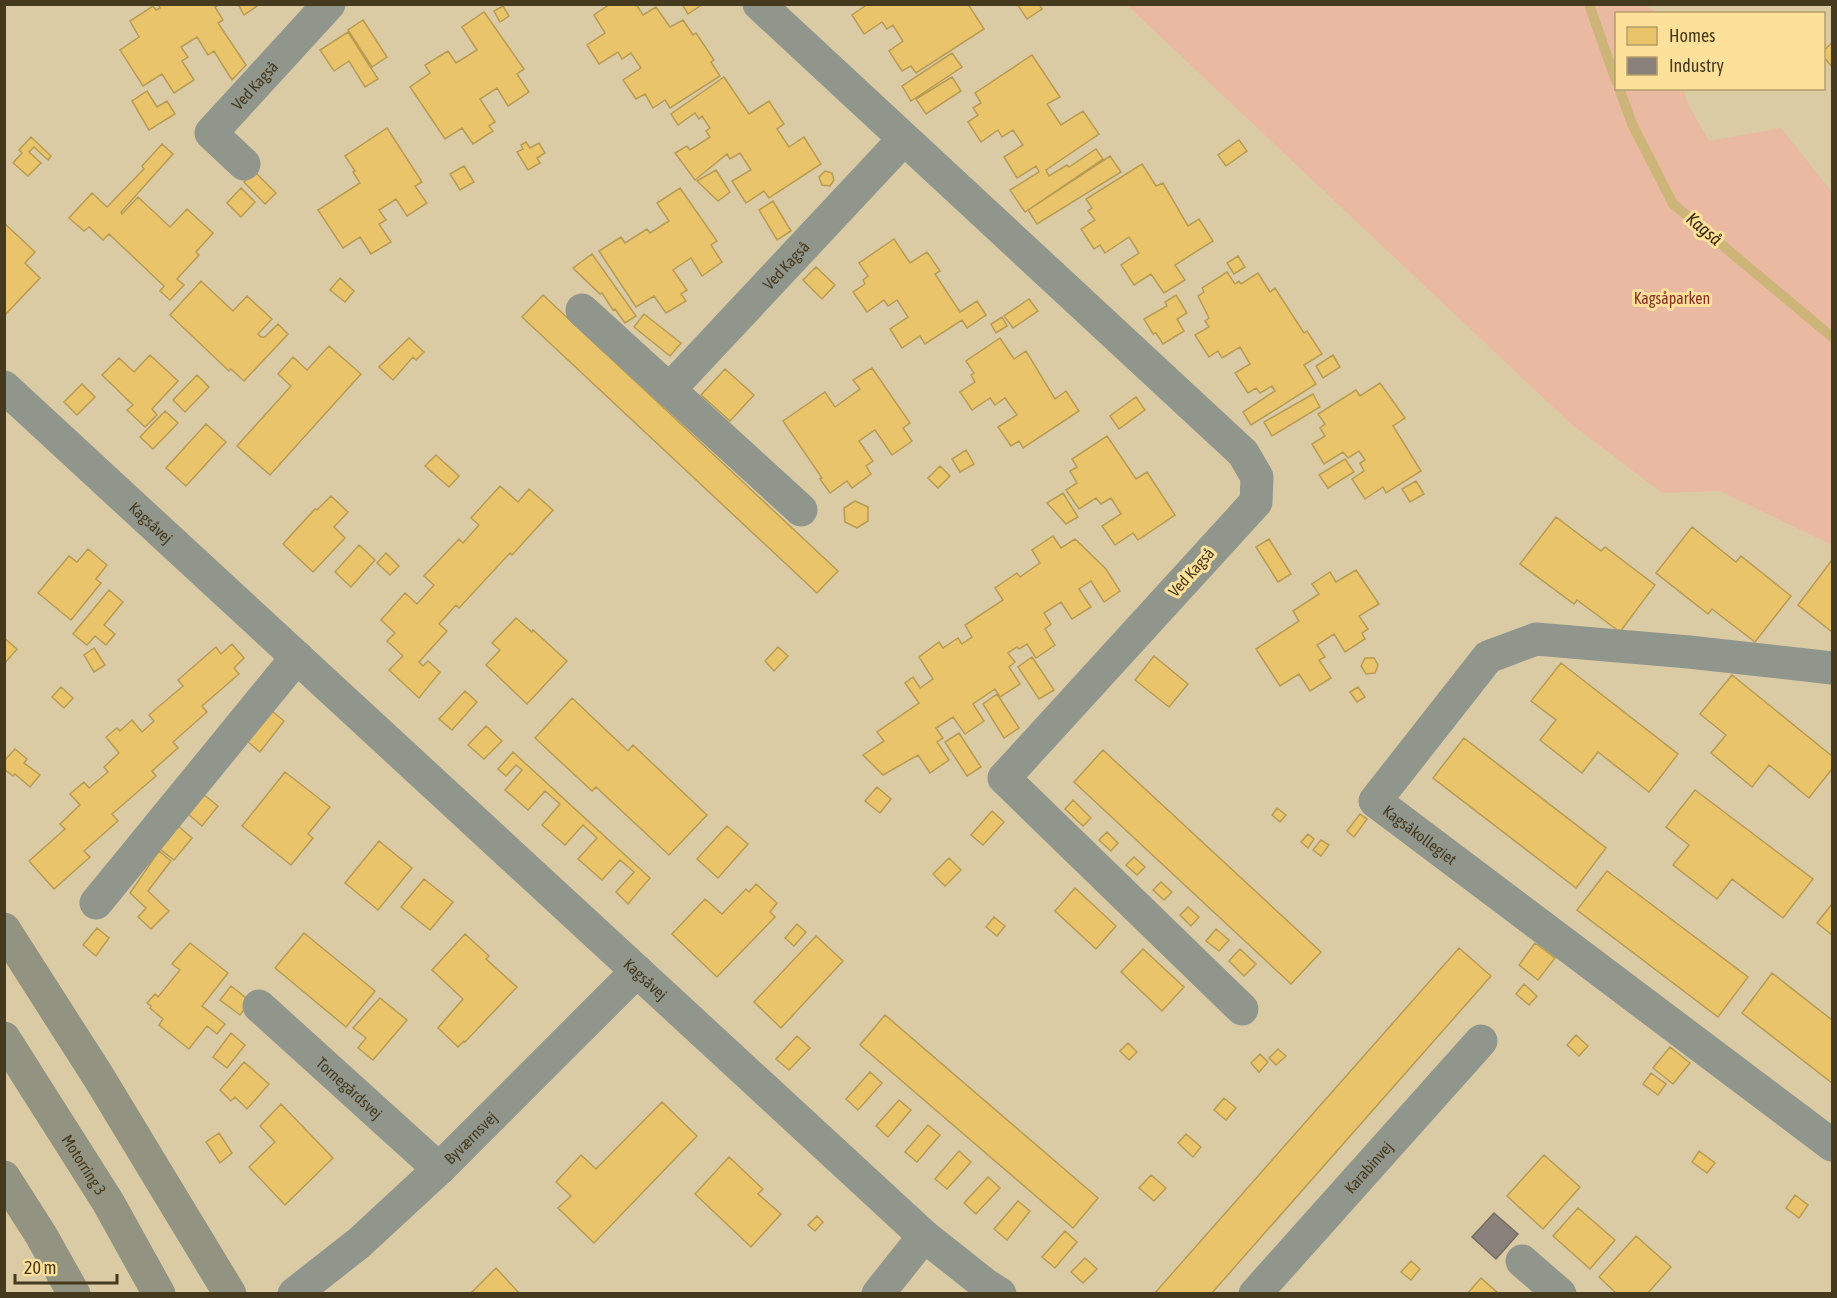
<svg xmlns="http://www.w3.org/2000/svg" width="1837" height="1298" font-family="'Asap Condensed',sans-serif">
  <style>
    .green { fill: #e9b9a2 }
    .homes { fill: #e9c46a; stroke: #b89b53; stroke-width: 1.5 }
    .industry { fill: #8a817c; stroke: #766c60; stroke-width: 1.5 }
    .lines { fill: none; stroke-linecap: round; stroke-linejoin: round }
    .stream { stroke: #cdb579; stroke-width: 10 }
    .minor { stroke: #91968d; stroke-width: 33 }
    .highway { stroke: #939381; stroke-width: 33 }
    .labels { text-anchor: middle; stroke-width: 6; stroke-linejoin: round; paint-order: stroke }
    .street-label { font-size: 16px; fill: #463a1e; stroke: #fde19b }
    .park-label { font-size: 16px; fill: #882e26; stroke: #fde19b }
    .water-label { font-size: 18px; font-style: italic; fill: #362a0a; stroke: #fde19b }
  </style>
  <rect width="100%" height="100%" fill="#dacba5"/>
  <path class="green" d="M1127,5H1646L1657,13L1616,14V88L1683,89L1688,104L1709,141L1781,128L1832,192V545L1720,491L1662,493L1570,423Z"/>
  <path class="homes" d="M158,4H220L215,7L223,20L218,23L246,65L232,80L214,51L208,55L197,37L181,47L188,57L182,61L194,80L174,93L162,74L143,86L120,50L139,37L130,21L153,6L156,10L160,8Z
    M238,4H260L244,15Z
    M610,4H636L643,15L656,7L670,27L683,20L693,35L696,33L714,60L711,62L720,76L670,108L665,100L653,108L645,94L636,99L623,80L641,68L631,53L622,59L618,52L599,64L587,45L605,33L594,15Z
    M682,4H703L688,14Z
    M868,4H968L984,29L916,73L911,66L902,71L889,51L903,41L893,25L887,29L882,22L864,34L852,15Z
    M1017,4H1039L1042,9L1027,19Z
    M503,6L509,16L500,22L494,11Z
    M484,12L524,69L517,74L529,92L508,106L497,88L480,99L495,122L489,126L493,131L473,144L462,128L445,139L410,87L430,73L425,65L448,51L456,63L477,50L462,27Z
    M363,20L387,57L372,67L348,30Z
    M348,32L378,79L365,87L349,61L334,71L320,50Z
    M1832,43V67L1824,57V50Z
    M952,53L962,67L911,101L902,86Z
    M1032,55L1060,97L1047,104L1061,125L1083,111L1099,134L1046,170L1049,176L1067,165L1069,167L1096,149L1103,159L1025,212L1010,190L1039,172L1036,166L1017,178L1004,157L1023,145L1013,130L1002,137L998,130L981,142L968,122L978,115L973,108L981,103L975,93Z
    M724,77L749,114L769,101L784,124L777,129L789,147L804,137L821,164L769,198L764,191L746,203L732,181L751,170L740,153L730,159L727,154L695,180L675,153L687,146L690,150L710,137L706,131L710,128L702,116L699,119L695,113L678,125L671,114Z
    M952,77L961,91L926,114L916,99Z
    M147,91L157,107L167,101L175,114L149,130L132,101Z
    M387,128L422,182L415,186L427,203L407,216L396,199L379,210L386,220L379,224L391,242L371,254L360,237L343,248L318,210L360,183L353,172L355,171L345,156Z
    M31,137L51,156L48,160L34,147L29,152L41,163L28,176L13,163L22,153L19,150Z
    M1239,140L1247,151L1226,166L1218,155Z
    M526,142L530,148L539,143L545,153L537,158L540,163L528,170L517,152L523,149L521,145Z
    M162,144L173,154L121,212L122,214L138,197L170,227L187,209L213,233L196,252L199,255L177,279L184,285L170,300L160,291L164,286L109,234L103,240L89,227L84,231L69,218L92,193L107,207L144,169L142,166Z
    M1110,156L1121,172L1037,224L1028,210Z
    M1142,164L1156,186L1163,183L1188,226L1199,219L1213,241L1175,265L1185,280L1164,293L1151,274L1134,285L1121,265L1139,253L1129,237L1105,253L1100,245L1094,249L1081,229L1095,220L1088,211L1092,208L1086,199Z
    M464,166L474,182L460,190L450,174Z
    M716,170L730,192L718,201L697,181Z
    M825,171L832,173L834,180L830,186L822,185L819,177Z
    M255,172L276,193L265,204L244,182Z
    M241,188L255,202L241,217L227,203Z
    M680,188L717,241L711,245L722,262L702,276L691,258L673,270L687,290L681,294L686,301L666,313L654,296L636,307L599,251L621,237L625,243L647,229L650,233L669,221L657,203Z
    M773,201L791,231L777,240L759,210Z
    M4,223L35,252L25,263L40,278L4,316Z
    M894,239L910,263L927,252L940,271L935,274L960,312L977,301L986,315L967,328L962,320L925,344L920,336L902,348L890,329L908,317L897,300L888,306L884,300L867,312L853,292L865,284L863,280L868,276L859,263Z
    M592,254L636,316L625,323L615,309L613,310L602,293L600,294L573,268Z
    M1238,256L1245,267L1234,274L1227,263Z
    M816,267L835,285L822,299L803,280Z
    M1227,272L1235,284L1239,281L1241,284L1258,273L1270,292L1275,288L1304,333L1307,331L1322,354L1304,365L1316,384L1251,425L1243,412L1275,391L1272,386L1260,393L1256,388L1248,393L1235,373L1250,364L1240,347L1222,358L1218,351L1209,357L1195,335L1209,327L1205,321L1209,318L1198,296L1204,292L1202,288Z
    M340,278L354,291L345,302L330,290Z
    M201,281L233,311L247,296L272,319L258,334L261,337H265L278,324L288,334L244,381L231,369L229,371L170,315Z
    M543,295L838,571L817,593L522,317Z
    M1176,295L1187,313L1177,319L1184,331L1163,344L1156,333L1153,334L1144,319L1167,306L1165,302Z
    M1029,299L1038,311L1013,328L1004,316Z
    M644,314L681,343L670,356L634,327Z
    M1002,317L1007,326L996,333L991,324Z
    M409,338L424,352L416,360L413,357L393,380L379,367Z
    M1000,338L1014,359L1026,351L1055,399L1066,391L1079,411L1023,448L1019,441L1011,446L998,427L1017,415L1005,398L995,405L990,398L972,410L960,392L975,382L971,375L974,373L966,361Z
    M329,346L361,374L270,475L237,446L291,386L278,374L293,357L307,370Z
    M150,355L178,381L152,409L157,415L145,427L127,410L133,405L102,375L119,358L134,372Z
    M1333,355L1340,367L1323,378L1316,366Z
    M872,368L910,423L903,428L912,441L892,455L875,430L859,441L873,461L866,466L871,474L852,488L847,481L830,493L820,479L822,478L783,421L825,392L835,407L860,389L853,380Z
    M725,369L754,395L730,421L701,395Z
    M197,375L209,387L185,412L173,400Z
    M1380,383L1405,418L1393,426L1421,471L1386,493L1383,487L1365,499L1352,479L1364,471L1360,463L1365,460L1359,451L1348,458L1343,452L1324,464L1312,444L1325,436L1320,428L1325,424L1318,414L1356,390L1360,396Z
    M82,384L95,397L77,415L64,402Z
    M1313,394L1320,407L1272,436L1264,422Z
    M1136,397L1145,410L1119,429L1110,416Z
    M165,411L178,423L153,449L140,437Z
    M206,424L226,442L186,486L166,468Z
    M1107,436L1136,479L1147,472L1175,515L1138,540L1133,533L1115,545L1102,526L1121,514L1111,498L1101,504L1096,498L1079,509L1066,490L1077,483L1070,471L1077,467L1072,459Z
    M966,450L974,464L960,472L952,459Z
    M436,455L459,476L449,487L425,466Z
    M1345,459L1354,472L1328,488L1319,475Z
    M940,466L950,476L938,488L928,478Z
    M1416,481L1424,494L1410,502L1402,489Z
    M500,486L518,502L529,489L553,510L512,555L510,553L459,608L456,605L439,624L447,631L419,662L423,666L428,661L440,672L419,698L389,670L403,656L387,641L395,633L381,620L405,593L417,604L434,585L424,576L459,539L463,543L479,525L471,518Z
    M1063,493L1078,517L1066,524L1047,503Z
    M331,496L348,512L334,527L345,538L313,572L283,544L315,509L317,510Z
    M855,501L868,507V521L857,528L845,522L844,508Z
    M1556,517L1601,551L1605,547L1655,585L1620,632L1577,600L1574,604L1520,564Z
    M1692,527L1736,562L1741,556L1791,596L1755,642L1712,609L1708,614L1656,573Z
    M1053,536L1061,548L1075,539L1106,569L1120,591L1104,602L1091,581L1079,589L1091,607L1072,619L1061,602L1044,613L1051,624L1045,629L1055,645L1036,658L1027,644L1019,649L1017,647L1008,653L1015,662L1009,667L1020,684L1000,697L995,689L973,704L984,721L965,734L953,717L936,728L943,738L937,742L949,760L930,773L918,755L883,775L863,755L884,741L877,732L919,703L905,683L913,677L920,688L933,679L919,657L939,642L943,648L958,638L962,644L972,637L965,625L1003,600L995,588L1017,573L1020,577L1040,563L1032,550Z
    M1269,539L1291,574L1278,582L1256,547Z
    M359,545L375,560L351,587L335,572Z
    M88,549L107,565L96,579L101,583L71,620L38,593L69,556L77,562Z
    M386,553L399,566L390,575L377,563Z
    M1832,560V632L1798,605Z
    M1356,570L1379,604L1359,616L1368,629L1362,633L1365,639L1345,652L1334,634L1317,645L1325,657L1319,660L1331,678L1310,691L1299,674L1280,686L1256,649L1299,621L1293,611L1319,594L1312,584L1330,572L1336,582Z
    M109,590L123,602L104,625L115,634L106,645L95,636L87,645L73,634Z
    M516,618L532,632L533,630L567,661L527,704L486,665L500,650L492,643Z
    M4,638L17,649L4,664Z
    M232,644L244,658L234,668L239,674L202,706L207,712L173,742L178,748L152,771L156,776L112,814L118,821L84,851L90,857L54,889L29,861L65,829L60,824L80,805L70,794L84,782L89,788L108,772L104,767L119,753L106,737L117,728L120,731L132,720L142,732L154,721L149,715L183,686L178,680L216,647L221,654Z
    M778,647L788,656L774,671L765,661Z
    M94,648L105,665L94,672L84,655Z
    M1154,656L1188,684L1169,707L1135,680Z
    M1032,657L1054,690L1039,699L1018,667Z
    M1365,658H1374L1378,665L1375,673L1366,674L1361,666Z
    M1561,663L1678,754L1649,792L1598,752L1582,773L1540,740L1556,720L1531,701Z
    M1732,675L1832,756V769L1809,798L1769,765L1752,787L1711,753L1726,735L1700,714Z
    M61,687L73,698L64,708L52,697Z
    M1358,687L1365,697L1357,702L1350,692Z
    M465,691L477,702L452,730L439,719Z
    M997,694L1019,728L1004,738L983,704Z
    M572,698L628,751L633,745L707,815L669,855L596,787L592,791L535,738Z
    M272,711L284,721L260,752L247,741Z
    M486,726L502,741L484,759L468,745Z
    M959,733L981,767L967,776L945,742Z
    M1464,738L1606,848L1576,888L1433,778Z
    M15,749L27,759L24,763L40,775L30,787L15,774L13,776L4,769V761Z
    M1103,750L1321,952L1291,984L1074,782Z
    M513,752L650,878L628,904L616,892L634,872L620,860L602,880L578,859L597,838L583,825L565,845L542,825L560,804L545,791L528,810L505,790L522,770L516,765L506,776L498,769Z
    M285,772L330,807L308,834L313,838L291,865L242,826Z
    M877,787L891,799L880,813L865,801Z
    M1695,790L1813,879L1783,918L1732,879L1717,899L1673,865L1689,845L1666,827Z
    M203,794L218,806L202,826L188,814Z
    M1073,800L1091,818L1083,826L1065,809Z
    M1277,808L1286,815L1280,822L1272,815Z
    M992,811L1004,822L983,845L971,835Z
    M1360,814L1367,819L1354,837L1347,831Z
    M178,826L192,838L174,860L160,849Z
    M727,826L748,844L718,878L697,859Z
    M1107,832L1118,843L1111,851L1099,840Z
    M1308,834L1314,839L1308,848L1301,842Z
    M1321,840L1329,845L1321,856L1313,850Z
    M379,841L412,868L378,910L345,883Z
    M159,851L171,861L148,891L169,911L151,929L138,917L146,908L130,893Z
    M1134,857L1145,867L1137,875L1126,865Z
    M949,858L961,870L945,886L933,874Z
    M1607,871L1748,977L1718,1017L1577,910Z
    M424,879L453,902L430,930L401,907Z
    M1161,882L1172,892L1164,900L1153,890Z
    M756,884L777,903L770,912L775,917L717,977L672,934L705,899L722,914L746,889L749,892Z
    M1075,888L1116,926L1096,949L1055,911Z
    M1832,904V935L1817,923Z
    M1188,907L1199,917L1191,926L1180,915Z
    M994,917L1005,926L997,936L986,927Z
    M797,924L806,932L794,946L785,938Z
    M97,928L109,938L96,956L83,945Z
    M1216,929L1229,940L1219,951L1206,941Z
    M304,933L375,991L346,1027L275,968Z
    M465,934L489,956L486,959L517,987L465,1042L464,1041L458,1047L438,1028L463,999L432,970Z
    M816,936L843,961L781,1028L754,1002Z
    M190,943L228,973L202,1006L225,1024L217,1034L207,1026L189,1049L159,1025L163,1019L150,1008L151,1006L147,1003L155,994L158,997L180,970L172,964Z
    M1535,943L1555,958L1538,980L1519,965Z
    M1459,948L1491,976L1211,1294H1154Z
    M1143,949L1184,987L1162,1011L1121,972Z
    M1240,949L1256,964L1244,976L1229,961Z
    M1772,973L1832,1020V1083L1742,1013Z
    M1524,984L1537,996L1529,1005L1516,994Z
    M231,986L250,1001L240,1015L220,1000Z
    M380,998L407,1020L373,1060L358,1048L366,1038L353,1028Z
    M885,1015L1098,1198L1073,1228L860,1045Z
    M231,1033L245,1045L227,1068L213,1057Z
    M1576,1035L1588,1046L1579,1056L1567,1045Z
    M797,1036L810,1048L789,1070L776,1059Z
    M1128,1043L1137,1052L1129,1060L1120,1051Z
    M1670,1047L1690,1063L1673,1084L1653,1068Z
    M1278,1049L1286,1056L1276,1065L1269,1058Z
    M1260,1054L1268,1062L1259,1072L1251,1063Z
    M244,1062L269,1084L247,1109L235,1097L231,1101L220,1090Z
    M870,1072L882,1083L858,1110L846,1099Z
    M1651,1073L1666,1084L1658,1095L1643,1084Z
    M1224,1098L1236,1108L1226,1120L1214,1110Z
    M899,1100L911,1110L888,1137L876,1126Z
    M662,1102L697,1136L594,1243L558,1208L571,1196L556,1182L581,1155L596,1169Z
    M281,1104L333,1158L285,1205L249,1167L275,1142L260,1126Z
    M928,1125L940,1135L917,1162L905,1152Z
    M219,1133L232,1153L220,1163L206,1142Z
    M1186,1134L1201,1147L1193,1157L1178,1143Z
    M959,1151L971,1162L947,1189L935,1179Z
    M1699,1151L1715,1163L1707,1173L1692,1162Z
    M1544,1155L1580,1187L1543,1229L1507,1196Z
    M729,1157L763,1189L758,1194L781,1214L751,1247L695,1194Z
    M1151,1175L1166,1188L1154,1201L1139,1188Z
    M988,1177L1000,1188L976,1214L964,1203Z
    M1795,1195L1808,1205L1799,1218L1786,1208Z
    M1018,1201L1030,1211L1007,1240L994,1229Z
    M1578,1208L1615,1240L1590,1269L1553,1236Z
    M817,1216L823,1222L815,1231L808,1225Z
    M1065,1231L1077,1242L1055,1268L1042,1257Z
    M1636,1236L1671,1267L1647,1294H1617L1599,1277Z
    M1085,1258L1097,1269L1083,1283L1071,1272Z
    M1411,1261L1420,1269L1411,1280L1401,1272Z
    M496,1268L520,1294H470Z
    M1481,1278L1499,1294H1467Z"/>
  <path class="industry" d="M1494,1213L1518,1234L1496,1259L1472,1237Z"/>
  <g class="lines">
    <path class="stream" d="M1589,4L1616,81
      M1619,88L1632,124L1673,204L1832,337"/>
    <g class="minor">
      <path d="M759,4L1243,453L1257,477L1256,502L1004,778L1242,1009"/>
      <path id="s1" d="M244,164L211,133L329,4"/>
      <path d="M582,310L801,510"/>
      <path id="s2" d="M4,387L924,1236L986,1285L1000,1294"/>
      <path id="s3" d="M669,390L903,140"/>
      <path id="s4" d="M1832,668L1689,652L1536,639L1488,657L1375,801L1832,1145"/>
      <path d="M96,903L297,657"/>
      <path id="s5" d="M259,1006L439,1169"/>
      <path d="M1522,1261L1560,1294"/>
      <path id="s6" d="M294,1294L359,1243L439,1169L637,971"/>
      <path d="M878,1294L924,1236"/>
      <path id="s7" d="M1255,1294L1481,1041"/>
    </g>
    <g class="highway">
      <path d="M4,929L98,1076L230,1294"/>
      <path id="s8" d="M4,1038L108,1202L159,1294"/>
      <path d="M4,1177L41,1235L74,1294"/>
    </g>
  </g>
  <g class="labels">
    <g class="street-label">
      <text dy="6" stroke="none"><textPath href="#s1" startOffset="110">Ved Kagså</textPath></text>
      <text dy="6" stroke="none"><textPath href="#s3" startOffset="171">Ved Kagså</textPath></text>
      <text dy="6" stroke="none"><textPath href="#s2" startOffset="200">Kagsåvej</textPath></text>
      <text transform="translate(1191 572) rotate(-48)" y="6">Ved Kagså</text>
      <text dy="6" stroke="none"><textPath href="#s4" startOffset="588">Kagsåkollegiet</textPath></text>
      <text dy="6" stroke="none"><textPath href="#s2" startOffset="873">Kagsåvej</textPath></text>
      <text dy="6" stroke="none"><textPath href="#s5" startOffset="122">Tornegårdsvej</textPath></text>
      <text dy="6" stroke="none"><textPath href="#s6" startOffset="236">Byværnsvej</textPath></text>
      <text dy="6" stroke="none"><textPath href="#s8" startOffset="150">Motorring 3</textPath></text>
      <text dy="6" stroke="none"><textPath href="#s7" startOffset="170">Karabinvej</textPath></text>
    </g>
    <g class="park-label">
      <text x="1672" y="304">Kagsåparken</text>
    </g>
    <g class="water-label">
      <text transform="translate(1704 229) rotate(40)" y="6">Kagså</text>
    </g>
  </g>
  <rect width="1837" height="1298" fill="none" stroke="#463a1e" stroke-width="12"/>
  <rect x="1615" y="12" width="210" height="78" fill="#fde19b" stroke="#b49e69" stroke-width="1.5"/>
  <rect x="1627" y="27" width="30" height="18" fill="#e9c46a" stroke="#b49e69" stroke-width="1.5"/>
  <text x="1669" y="42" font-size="18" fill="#463a1e">Homes</text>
  <rect x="1627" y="57" width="30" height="18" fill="#8a817c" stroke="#b49e69" stroke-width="1.5"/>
  <text x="1669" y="72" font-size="18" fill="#463a1e">Industry</text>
  <path d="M15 1274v9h102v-9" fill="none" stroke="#463a1e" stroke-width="3"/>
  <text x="24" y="1274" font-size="18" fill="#463a1e" stroke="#fde19b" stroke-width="4.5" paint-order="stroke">20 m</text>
</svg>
